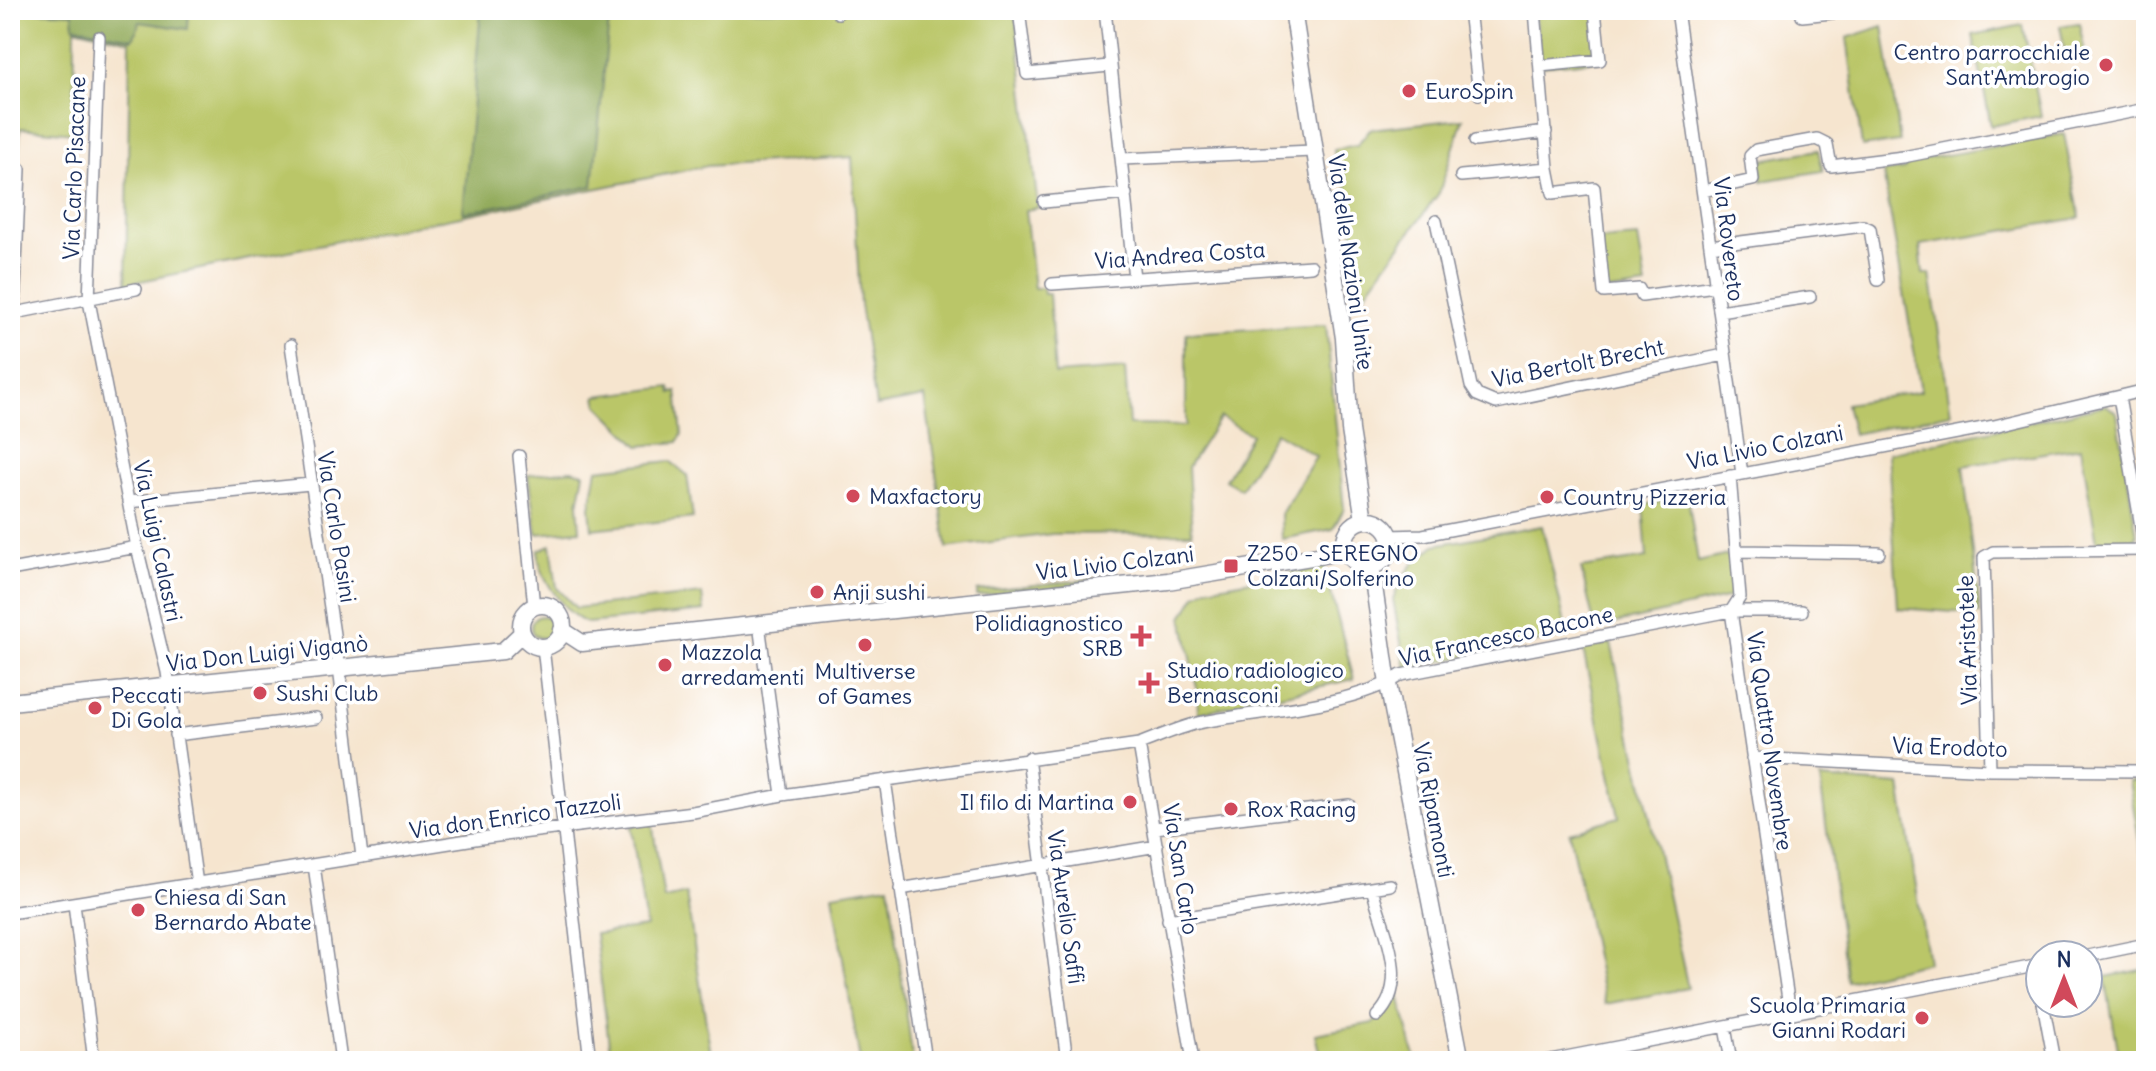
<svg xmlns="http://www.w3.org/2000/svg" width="2156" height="1071" font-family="Delius,sans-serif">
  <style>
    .green { fill: #bac668; stroke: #6a7a63; stroke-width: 2 }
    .forest { fill: #93ab5c; stroke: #576d5d; stroke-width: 2 }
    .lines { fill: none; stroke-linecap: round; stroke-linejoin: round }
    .street-casing { stroke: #888a96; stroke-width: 14 }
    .secondary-casing { stroke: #888a96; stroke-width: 19 }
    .street { stroke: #fff; stroke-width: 11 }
    .secondary { stroke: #fff; stroke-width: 16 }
    .poi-dot { fill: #d1495b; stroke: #fff; stroke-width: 3 }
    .labels { text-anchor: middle; stroke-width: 7; stroke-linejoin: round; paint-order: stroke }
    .poi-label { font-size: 22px; fill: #1b2f5e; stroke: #fff; text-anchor: start }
    .street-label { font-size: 22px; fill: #1b2f5e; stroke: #fff }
  </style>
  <rect width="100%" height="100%" fill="#fff"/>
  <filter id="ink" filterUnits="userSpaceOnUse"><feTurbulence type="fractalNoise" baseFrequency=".0125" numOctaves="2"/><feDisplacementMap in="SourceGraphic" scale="16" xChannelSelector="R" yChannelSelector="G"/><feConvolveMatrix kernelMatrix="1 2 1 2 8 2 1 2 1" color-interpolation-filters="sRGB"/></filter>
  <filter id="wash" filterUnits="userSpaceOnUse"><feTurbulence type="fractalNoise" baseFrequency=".006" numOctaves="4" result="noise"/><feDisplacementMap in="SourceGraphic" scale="32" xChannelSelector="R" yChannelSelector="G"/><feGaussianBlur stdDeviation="1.8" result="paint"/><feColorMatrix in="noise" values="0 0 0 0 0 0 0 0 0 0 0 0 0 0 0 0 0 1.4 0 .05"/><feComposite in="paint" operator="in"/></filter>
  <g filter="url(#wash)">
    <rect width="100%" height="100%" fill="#f6e5cf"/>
    <path class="green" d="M10,10H1015L1038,208L1025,210L1034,288H1043L1044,294H1049L1055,374L1125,369L1129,425L1186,426V333L1326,325L1344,509L1333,529L1282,539L1281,514L1316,456L1275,432L1241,489L1225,480L1251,435L1220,417L1188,467L1192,533L1052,534L947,548L925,397L876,406L860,305L852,157L707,166L126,284L130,41L75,28L74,133L20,128L18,165H13L10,311Z
      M1535,10H1595L1600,60L1540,66Z
      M2079,23L2086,58L2067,61L2060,26Z
      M2023,25L2041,116L1991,126L1973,35Z
      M1883,26L1900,142L1862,147L1847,38Z
      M1463,119L1439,193L1363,296L1344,169L1335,171L1334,149L1357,145L1370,129Z
      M2064,134L2080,218L1920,245L1923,274H1930L1951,413L1853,434L1846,404L1921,391L1883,172L1905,169L1907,162Z
      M1818,150L1823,171L1762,181L1761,160Z
      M1638,237L1646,286L1604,292L1599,240Z
      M670,387L671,393L677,392L682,434L678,442L639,446L598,405L596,396Z
      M2106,405L2117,413L2137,536L2133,540L2097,543L2081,447L1963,466L1980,614L1898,608L1888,453Z
      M670,461L687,475L693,518L592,529L590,507L597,469Z
      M571,470L584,473L578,504L580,530L537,534L528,475Z
      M1688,497L1698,562L1732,554L1735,596L1595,628L1581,568L1647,558L1643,505Z
      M1542,526L1568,636L1406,668L1393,600L1400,581L1415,562L1435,545Z
      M551,545L557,588L576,608L702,594L704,611L588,623C566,617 535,572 539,550Z
      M1324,567L1354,679L1198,713L1197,689L1183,617L1196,595L1207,588Z
      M1113,577L1118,581L977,596V591Z
      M531 627a11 11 0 1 1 22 0a11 11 0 1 1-22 0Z
      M1611,643L1688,988L1605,1004L1569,832L1619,817L1583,650Z
      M1820,779L1900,785L1928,962L1847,981Z
      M2146,780V882L2129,781Z
      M652,822L664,899L686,894L712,1061H604L610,1052L595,934L646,927L631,826Z
      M889,885L913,1061H860L832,894Z
      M2146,969V1061H2120L2105,977Z
      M1398,992L1416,1061H1321L1315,1034L1373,1023Z"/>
    <path class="forest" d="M10,10H189L188,29L140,22L133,39L74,26L73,13L17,10L10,93Z
      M481,10H610L593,186L463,213Z"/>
  </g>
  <g filter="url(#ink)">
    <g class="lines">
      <g class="street-casing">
        <path id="street" d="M837,10L838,13
          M1019,10L1027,74L1109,66
          M1105,10L1134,278
          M1469,10L1479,94
          M1517,10H1518
          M1677,10L1742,474
          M1801,10L1802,16L1861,10
          M2140,10L2146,16
          M99,37L89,301L137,547L167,672L197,884
          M1540,66L1600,60L1595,10
          M1475,141L1546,132
          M1122,159L1313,151
          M1548,168L1553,193L1594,188L1604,292L1639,289L1642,296L1715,286
          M1461,176L1548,168L1535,10
          M1703,191L1753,180L1750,156L1756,150L1817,139L1827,144L1831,166L1903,157L2146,109
          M1044,202L1126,194
          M1436,221L1471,386L1477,395L1496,403L1724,355
          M1710,246L1863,226L1870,229L1878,280
          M1052,284L1311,266
          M1719,311L1810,297
          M14,313L20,169
          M10,314L136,289
          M291,345L339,668L362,857
          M519,456L534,607
          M1730,476L1740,597L1731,611L1790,1013
          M128,502L310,484
          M1390,536L1423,535L1994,426L2146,390
          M1739,551L1879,553
          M10,570L137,547
          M759,624L782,795
          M543,647L590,1061
          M175,735L316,718
          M1028,758L1067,1061
          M1752,758L1990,770L2146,771
          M1990,770L1984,557L1993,552L2145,550L2119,397
          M885,780L926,1061
          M1155,828L1349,805
          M314,865L341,1061
          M1372,888C1382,929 1412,982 1377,1016
          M900,889L1157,846
          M74,904L94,1061
          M10,913L481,838L693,812L782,795L1139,744
          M1168,920L1390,885
          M2088,956L2146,944
          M2035,966L2040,987
          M2043,1003L2054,1061
          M1725,1027L1731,1061
          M1193,1061L1139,744C1158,737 1178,728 1198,723C1256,711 1352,707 1401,675L1731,611H1802
          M1545,1061L2040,965"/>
      </g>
      <g class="secondary-casing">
        <path id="secondary" d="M1293,10L1344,338L1350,430L1364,520
          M1345 543a23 23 0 1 1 46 0a23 23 0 1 1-46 0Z
          M1371,566L1388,684L1461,1061
          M521 626a21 21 0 1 1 42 0a21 21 0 1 1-42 0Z
          M562,630L582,643L1168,581L1347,551
          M10,702L503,651L522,633"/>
      </g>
      <use href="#street" class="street"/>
      <use href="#secondary" class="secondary"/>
    </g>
  </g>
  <g class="poi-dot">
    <circle cx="2106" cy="65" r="8"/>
    <circle cx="1409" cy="91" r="8"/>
    <circle cx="853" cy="496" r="8"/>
    <circle cx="1547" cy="497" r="8"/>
    <rect x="1223" y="558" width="16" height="16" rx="4"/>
    <circle cx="817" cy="592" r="8"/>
    <path d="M1137 624h8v8h8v8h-8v8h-8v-8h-8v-8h8z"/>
    <circle cx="865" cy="645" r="8"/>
    <circle cx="665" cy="665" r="8"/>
    <path d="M1145 671h8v8h8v8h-8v8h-8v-8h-8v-8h8z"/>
    <circle cx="260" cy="693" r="8"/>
    <circle cx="95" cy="708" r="8"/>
    <circle cx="1130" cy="802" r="8"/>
    <circle cx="1231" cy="809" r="8"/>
    <circle cx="138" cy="910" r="8"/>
    <circle cx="1922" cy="1018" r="8"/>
  </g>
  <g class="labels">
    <g class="poi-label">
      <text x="2090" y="60" text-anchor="end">Centro parrocchiale<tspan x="2090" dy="25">Sant'Ambrogio</tspan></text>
      <text x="1425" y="99">EuroSpin</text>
      <text x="869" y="504">Maxfactory</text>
      <text x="1563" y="505">Country Pizzeria</text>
      <text x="1247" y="561">Z250 - SEREGNO<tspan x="1247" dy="25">Colzani/Solferino</tspan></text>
      <text x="833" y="600">Anji sushi</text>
      <text x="1123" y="631" text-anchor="end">Polidiagnostico<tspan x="1123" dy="25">SRB</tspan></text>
      <text x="681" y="660">Mazzola<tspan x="681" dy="25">arredamenti</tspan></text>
      <text x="1167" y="678">Studio radiologico<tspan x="1167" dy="25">Bernasconi</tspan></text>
      <text x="865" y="679" text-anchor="middle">Multiverse<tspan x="865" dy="25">of Games</tspan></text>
      <text x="276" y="701">Sushi Club</text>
      <text x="111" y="703">Peccati<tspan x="111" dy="25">Di Gola</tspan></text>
      <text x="1114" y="810" text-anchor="end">Il filo di Martina</text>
      <text x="1247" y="817">Rox Racing</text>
      <text x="154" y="905">Chiesa di San<tspan x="154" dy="25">Bernardo Abate</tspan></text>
      <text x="1906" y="1013" text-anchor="end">Scuola Primaria<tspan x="1906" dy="25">Gianni Rodari</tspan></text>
    </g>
    <g class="street-label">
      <text transform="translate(74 168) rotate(-88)" y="8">Via Carlo Pisacane</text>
      <text transform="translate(1729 239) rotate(83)" y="8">Via Rovereto</text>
      <text transform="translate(1180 255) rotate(-4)" y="8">Via Andrea Costa</text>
      <text transform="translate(1351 262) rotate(82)" y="8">Via delle Nazioni Unite</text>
      <text transform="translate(1578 363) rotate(-11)" y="8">Via Bertolt Brecht</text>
      <text transform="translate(1765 447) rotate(-11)" y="8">Via Livio Colzani</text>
      <text transform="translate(337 527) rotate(81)" y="8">Via Carlo Pasini</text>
      <text transform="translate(158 541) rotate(78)" y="8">Via Luigi Calastri</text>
      <text transform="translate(1115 563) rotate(-7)" y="8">Via Livio Colzani</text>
      <text transform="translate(1506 636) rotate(-12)" y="8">Via Francesco Bacone</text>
      <text transform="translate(1967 640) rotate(-92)" y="8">Via Aristotele</text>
      <text transform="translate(267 653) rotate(-6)" y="8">Via Don Luigi Viganò</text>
      <text transform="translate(1770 741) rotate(82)" y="8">Via Quattro Novembre</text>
      <text transform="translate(1950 747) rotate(2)" y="8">Via Erodoto</text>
      <text transform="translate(1434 810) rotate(79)" y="8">Via Ripamonti</text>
      <text transform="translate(515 816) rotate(-8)" y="8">Via don Enrico Tazzoli</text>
      <text transform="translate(1181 869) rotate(81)" y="8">Via San Carlo</text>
      <text transform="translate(1066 907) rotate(82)" y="8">Via Aurelio Saffi</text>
    </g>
  </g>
  <rect width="2156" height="1071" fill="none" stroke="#fff" stroke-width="40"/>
  <g transform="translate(2064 979)"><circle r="38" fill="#ffffff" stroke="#a4acbf" stroke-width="2"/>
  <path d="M0-6L14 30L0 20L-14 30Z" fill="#d1495b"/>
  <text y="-12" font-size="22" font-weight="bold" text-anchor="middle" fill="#1b2f5e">N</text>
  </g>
</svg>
